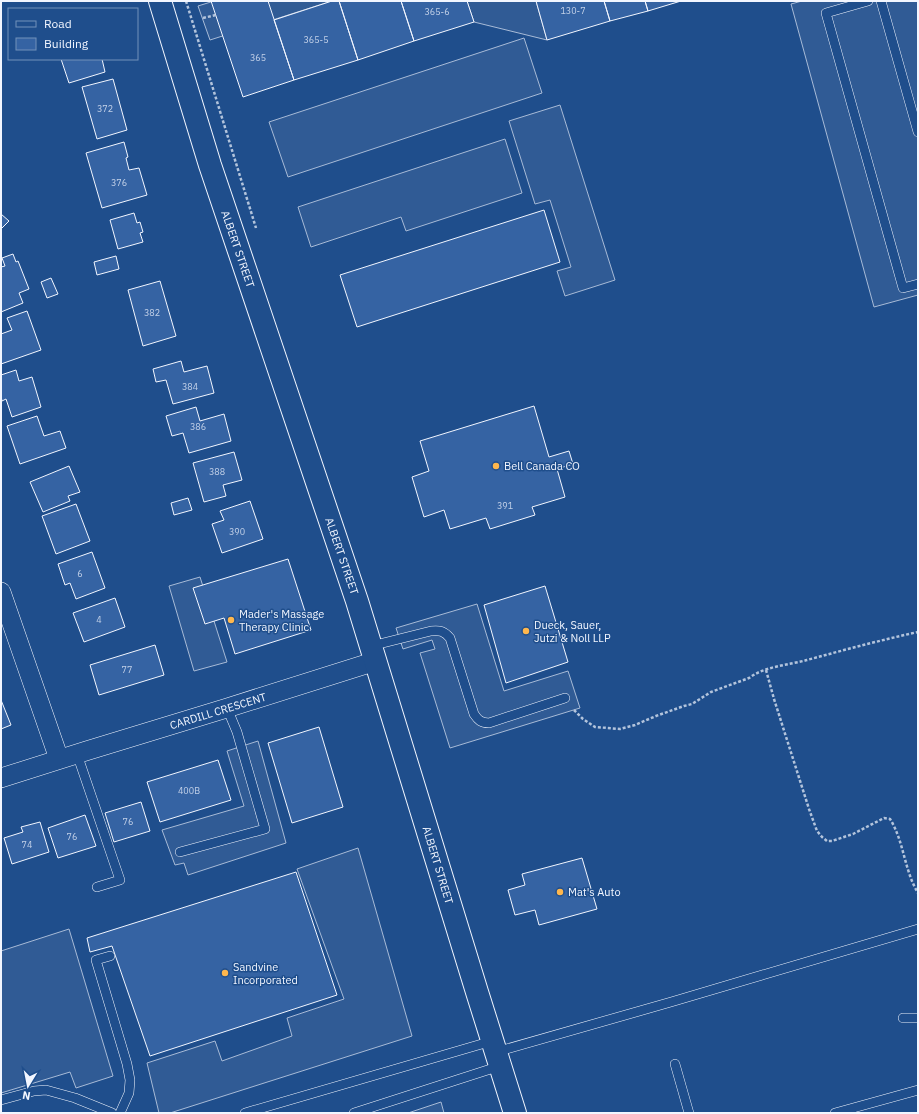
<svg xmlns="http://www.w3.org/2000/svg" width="919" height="1114" font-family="'IBM Plex Sans',sans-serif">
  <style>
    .parking { fill: #305b95; stroke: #a8bbd7 }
    .building { fill: #3563a3; stroke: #f2f6ff }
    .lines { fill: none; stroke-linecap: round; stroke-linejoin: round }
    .lane-casing { stroke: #f2f6ff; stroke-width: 10 }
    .street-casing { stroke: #f2f6ff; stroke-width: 20 }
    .secondary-casing { stroke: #f2f6ff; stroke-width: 24 }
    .path { stroke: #b3c4dc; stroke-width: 2.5; stroke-dasharray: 3 2; stroke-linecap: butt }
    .lane { stroke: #1f4e8c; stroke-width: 9 }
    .street { stroke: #1f4e8c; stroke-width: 19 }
    .secondary { stroke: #1f4e8c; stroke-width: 22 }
    .poi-dot { fill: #ffb74d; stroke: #1f4e8c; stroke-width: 1.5 }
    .labels { text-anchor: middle; stroke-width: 3; stroke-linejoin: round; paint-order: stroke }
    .number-label { font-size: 9px; fill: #c3d1e8 }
    .street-label { font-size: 11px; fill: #f2f6ff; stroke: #1f4e8c }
    .poi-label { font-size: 11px; fill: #f2f6ff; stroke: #1f4e8c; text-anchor: start }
  </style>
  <rect width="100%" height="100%" fill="#1f4e8c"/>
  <path class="parking" d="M214,1H332L210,40L198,6Z
    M467,1H536L547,40L474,22Z
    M802,1H918V295L874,307L791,4Z
    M524,38L542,93L288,177L269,122Z
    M560,105L615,280L565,296L557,271L571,267L550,200L535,204L509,121Z
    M505,139L522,193L406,231L401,217L311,247L298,207Z
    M200,577L227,662L194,671L169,586Z
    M477,604L504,691L568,671L580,708L450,748L420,653L435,649L432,640L403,649L396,628Z
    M258,741L286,843L188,875L184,863L175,865L162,830L244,806L227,751Z
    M358,848L412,1036L170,1113H159L147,1063L215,1041L222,1061L292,1036L287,1018L344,999L297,869Z
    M69,929L113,1076L76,1088L70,1072L1,1093V951Z
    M441,1102L444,1113H408Z"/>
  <path class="building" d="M211,1H268L294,80L243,97Z
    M332,1H339L358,60L294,80L274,20Z
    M339,1H401L414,41L358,60Z
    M401,1H467L474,22L414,41Z
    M536,1H604L610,21L547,40Z
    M604,1H645L648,11L610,21Z
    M645,1H681L648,11Z
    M61,59H102L105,72L69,83Z
    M113,79L127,130L97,139L82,87Z
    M124,142L128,157L126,158L129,170L139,168L147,195L102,208L86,153Z
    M544,210L560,262L357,327L340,275Z
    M134,213L137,223L140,222L143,232L140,233L143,242L118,249L110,220Z
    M1,214L9,221L1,229Z
    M13,254L16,262L18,261L29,289L19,293L23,303L1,312V267L5,266L2,258Z
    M116,256L119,269L97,275L94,262Z
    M51,278L58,294L47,298L41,282Z
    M160,281L176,336L143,346L128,290Z
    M27,311L41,350L1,364V334L12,330L7,318Z
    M181,361L184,372L207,366L214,393L173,404L166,380L156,382L153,369Z
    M16,370L19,381L32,377L41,407L12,417L6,399L2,401L1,396V375Z
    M534,406L549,457L569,451L573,464L557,469L565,497L532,507L535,515L490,529L486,518L450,529L444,510L424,517L412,477L429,471L420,441Z
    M196,407L200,421L224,414L231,441L189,453L183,433L172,436L166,416Z
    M37,416L44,436L60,431L66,448L20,464L7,426Z
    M234,452L242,480L223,485L226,496L204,502L193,463Z
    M69,466L80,492L68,496L70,501L43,512L30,482Z
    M188,498L192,510L174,515L171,503Z
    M250,501L263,539L222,553L212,524L224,520L220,511Z
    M76,504L90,541L56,554L42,516Z
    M92,552L105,588L76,599L70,583L65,585L58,564Z
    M288,559L311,630L235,654L224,618L205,624L193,588Z
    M545,586L568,662L506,683L484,605Z
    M115,598L125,627L84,642L73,613Z
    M155,645L164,675L99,695L90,665Z
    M1,700L11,725L1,729Z
    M319,727L343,807L292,823L268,743Z
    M218,760L231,800L160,822L147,782Z
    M141,802L150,831L114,842L105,813Z
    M85,815L96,846L58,858L48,828Z
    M40,822L49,852L12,864L4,838L23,832L21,827Z
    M582,858L597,909L539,925L535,910L515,915L508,890L525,885L522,874Z
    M296,872L337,995L150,1056L112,946L90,952L87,938Z"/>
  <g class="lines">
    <g class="lane-casing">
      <path id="lane" d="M868,1L826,13L903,288L918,284
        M881,1L918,132
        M371,646L431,631C440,630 444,631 450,638L474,714C478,720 481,723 489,723L565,698
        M77,754L120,880L97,887
        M180,852L265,829L237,732L227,708
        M110,956L96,960L127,1064L130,1080L129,1093L120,1113
        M903,1018H918
        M496,1052L671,1002L918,929
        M675,1064L689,1113
        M1,1100L34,1091L46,1090L75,1098L112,1113
        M245,1113L492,1041
        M354,1113L500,1066
        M835,1113L918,1090"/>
    </g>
    <g class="street-casing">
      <path id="street" d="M1,592L59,759
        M1,778L86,751L227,708L376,661"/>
    </g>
    <g class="secondary-casing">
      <path id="secondary" d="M160,1L210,165L357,601L477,992L515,1113"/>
    </g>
    <path class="path" d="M186,1L256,228
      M203,18L216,15
      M766,670L774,699L809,809L817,831L822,837L827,841H832L853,834L884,818L890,819C904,841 904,870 918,893
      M574,710L583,719L595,727L620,729L635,725L656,716L684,706L692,704L711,692L749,678C765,666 789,665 807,660C844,650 881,640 918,632"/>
    <use href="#lane" class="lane"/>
    <use href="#street" class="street"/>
    <use href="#secondary" class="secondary"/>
  </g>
  <g class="poi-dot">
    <circle cx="496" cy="466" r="4"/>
    <circle cx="231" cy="620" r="4"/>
    <circle cx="526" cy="631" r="4"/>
    <circle cx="560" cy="892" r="4"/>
    <circle cx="225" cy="973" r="4"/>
  </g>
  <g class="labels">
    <g class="number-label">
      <text x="573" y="14">130-7</text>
      <text x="437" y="15">365-6</text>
      <text x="316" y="43">365-5</text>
      <text x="258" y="61">365</text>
      <text x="105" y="112">372</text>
      <text x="119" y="186">376</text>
      <text x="152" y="316">382</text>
      <text x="190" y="390">384</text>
      <text x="198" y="430">386</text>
      <text x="217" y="475">388</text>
      <text x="505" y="509">391</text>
      <text x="237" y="535">390</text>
      <text x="80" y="577">6</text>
      <text x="99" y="623">4</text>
      <text x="127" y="673">77</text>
      <text x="189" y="794">400B</text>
      <text x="128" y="825">76</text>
      <text x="72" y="840">76</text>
      <text x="27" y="848">74</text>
    </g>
    <g class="street-label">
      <text transform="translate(238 249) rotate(71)" y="4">ALBERT STREET</text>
      <text transform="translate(342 556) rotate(71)" y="4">ALBERT STREET</text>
      <text transform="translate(218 711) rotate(-17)" y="4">CARDILL CRESCENT</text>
      <text transform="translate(438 865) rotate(73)" y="4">ALBERT STREET</text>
    </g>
    <g class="poi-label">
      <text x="504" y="470">Bell Canada CO</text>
      <text x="239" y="618">Mader's Massage<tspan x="239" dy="13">Therapy Clinic</tspan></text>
      <text x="534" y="629">Dueck, Sauer,<tspan x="534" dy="13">Jutzi &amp; Noll LLP</tspan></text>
      <text x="568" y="896">Mat's Auto</text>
      <text x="233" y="971">Sandvine<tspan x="233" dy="13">Incorporated</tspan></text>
    </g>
  </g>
  <rect width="919" height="1114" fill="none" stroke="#f2f6ff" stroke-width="4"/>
  <rect x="8" y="8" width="130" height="52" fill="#1f4e8c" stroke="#7391ba"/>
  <rect x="16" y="21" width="20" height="6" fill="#1f4e8c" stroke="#7391ba"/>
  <text x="44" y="28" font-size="12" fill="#f2f6ff">Road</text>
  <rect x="16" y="38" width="20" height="12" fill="#3563a3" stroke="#7391ba"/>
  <text x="44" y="48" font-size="12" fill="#f2f6ff">Building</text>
  <g transform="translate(28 1086) rotate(190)" stroke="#1f4e8c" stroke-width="3" paint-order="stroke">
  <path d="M0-3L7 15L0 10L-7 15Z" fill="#f2f6ff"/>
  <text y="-6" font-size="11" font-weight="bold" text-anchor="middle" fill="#f2f6ff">N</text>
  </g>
</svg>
